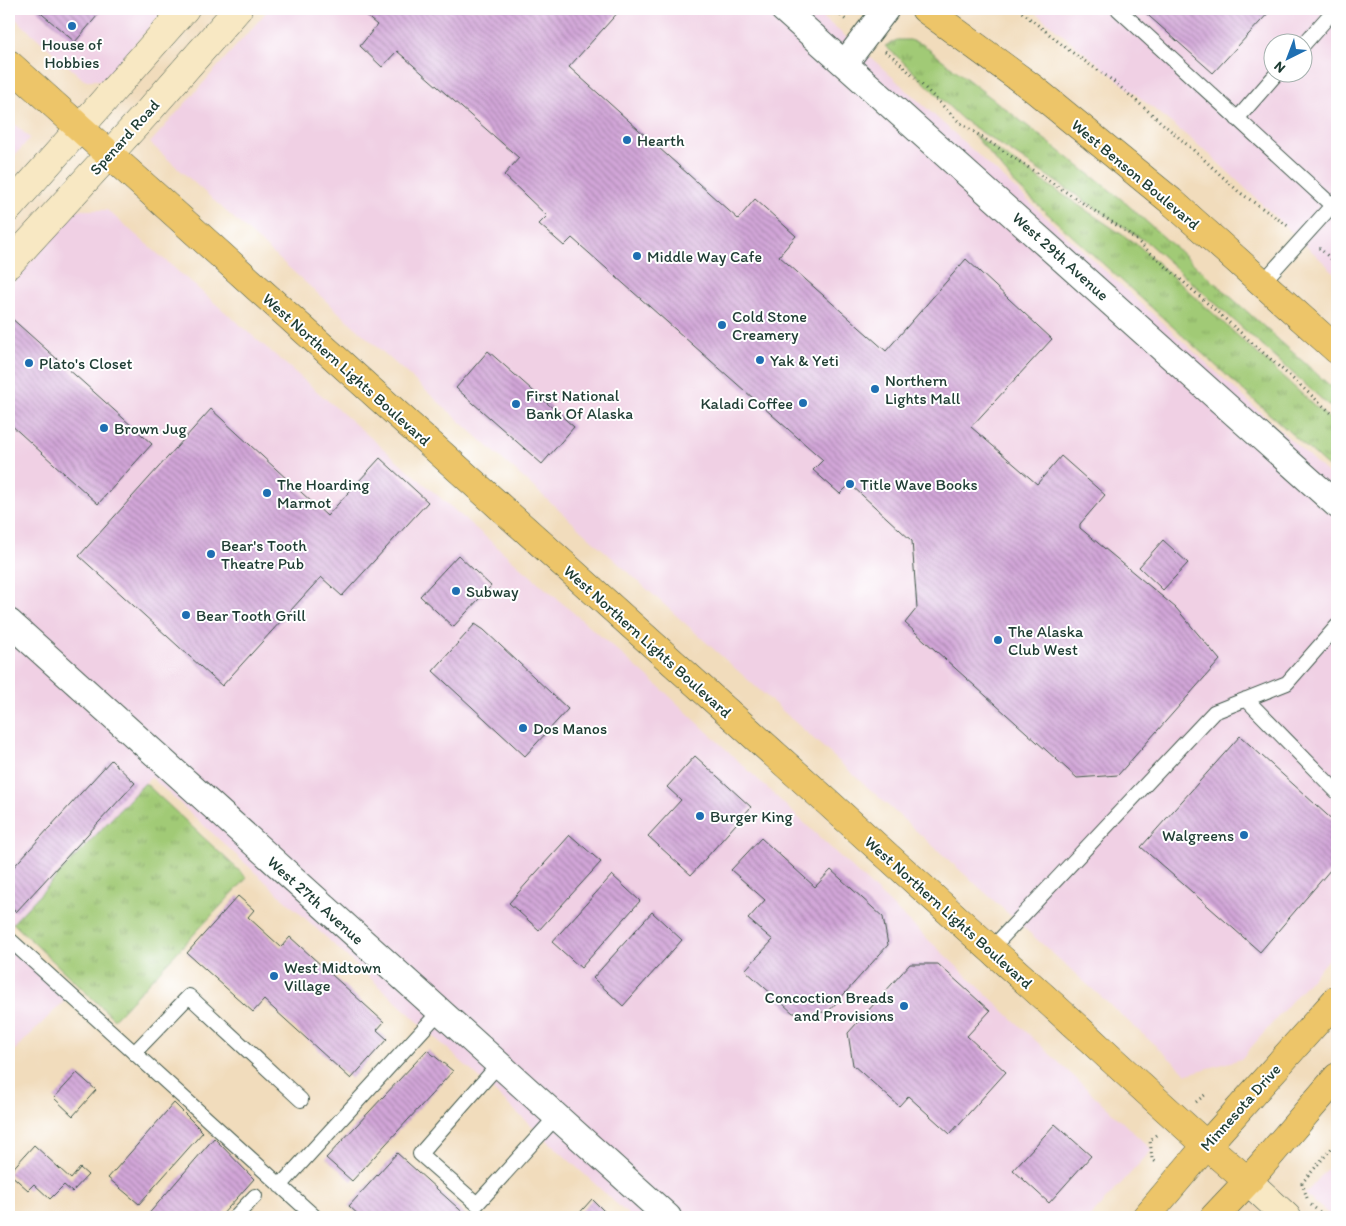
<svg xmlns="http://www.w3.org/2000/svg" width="1346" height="1226" font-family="Itim,sans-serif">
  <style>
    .built { fill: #f0d0e4; fill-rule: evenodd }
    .grass { fill: url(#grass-tufts); stroke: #608455 }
    .building { fill: url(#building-back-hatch) }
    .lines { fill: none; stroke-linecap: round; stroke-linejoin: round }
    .service-casing { stroke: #3e5548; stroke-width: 16 }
    .minor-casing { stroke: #3e5548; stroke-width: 28 }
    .secondary-casing { stroke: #3e5548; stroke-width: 29 }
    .primary-casing { stroke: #3e5548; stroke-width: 29 }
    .path { stroke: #3e5548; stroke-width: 3; stroke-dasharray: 1 4; stroke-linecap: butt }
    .service { stroke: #fff; stroke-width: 14 }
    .minor { stroke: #fff; stroke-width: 26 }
    .secondary { stroke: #f8e8c3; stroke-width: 28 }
    .primary { stroke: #edc569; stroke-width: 28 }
    .poi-dot { fill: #1f6fb2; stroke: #fff; stroke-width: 2 }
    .labels { text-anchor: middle; stroke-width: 4; stroke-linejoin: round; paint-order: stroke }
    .poi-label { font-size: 16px; fill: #1f3d34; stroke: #fff; text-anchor: start }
    .street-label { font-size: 16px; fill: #1f3d34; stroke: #fff }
  </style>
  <defs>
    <pattern id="grass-tufts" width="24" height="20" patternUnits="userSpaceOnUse" patternTransform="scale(1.25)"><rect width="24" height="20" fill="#a1ca76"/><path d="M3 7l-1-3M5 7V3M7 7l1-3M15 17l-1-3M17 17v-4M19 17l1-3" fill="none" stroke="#83a562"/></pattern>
    <pattern id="building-back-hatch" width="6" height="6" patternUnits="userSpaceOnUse" patternTransform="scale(1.25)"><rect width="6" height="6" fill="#d2a6d8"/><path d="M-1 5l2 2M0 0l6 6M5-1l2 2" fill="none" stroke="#aa88b0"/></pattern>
  </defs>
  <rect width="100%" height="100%" fill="#fff"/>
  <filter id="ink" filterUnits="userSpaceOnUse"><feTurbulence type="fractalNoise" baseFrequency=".02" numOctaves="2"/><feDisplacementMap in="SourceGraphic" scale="10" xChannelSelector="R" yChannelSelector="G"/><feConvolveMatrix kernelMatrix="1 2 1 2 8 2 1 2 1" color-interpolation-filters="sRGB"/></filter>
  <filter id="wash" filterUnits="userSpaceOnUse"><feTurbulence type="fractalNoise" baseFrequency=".0096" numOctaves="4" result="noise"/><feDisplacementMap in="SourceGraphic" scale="20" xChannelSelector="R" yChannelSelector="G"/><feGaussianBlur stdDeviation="1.12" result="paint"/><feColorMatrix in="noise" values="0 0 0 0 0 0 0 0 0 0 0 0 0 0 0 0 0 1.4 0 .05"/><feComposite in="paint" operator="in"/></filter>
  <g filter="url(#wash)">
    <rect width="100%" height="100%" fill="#f1dcbc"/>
    <path class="built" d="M9,9H165L103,80H84L9,13Z
      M269,9H813L877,63L1337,482V949L1241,1059L1187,1074L150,143Z
      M1039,9H1337V275L1209,154L1036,13ZM1274,42H1304V72H1274Z
      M9,119L30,138L9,162Z
      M77,210H107L664,691L1152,1150L1090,1217H631L151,777L9,928V287Z
      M9,941L68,997L9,1056Z
      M1337,1158V1217H1332L1305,1194Z"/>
    <path class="grass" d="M897,40H910L922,44L1120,198L1337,392V413L1148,243L962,119L900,59L885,46Z
      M973,134L1139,246L1337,426V475L1018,187Z
      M145,783L247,878L114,1019L13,923Z"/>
    <g id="blocks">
      <path class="building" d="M36,9H103L75,42Z
        M358,9H621L569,67L738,219L755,199L796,236L779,256L886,351L966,259L1052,339L971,427L1037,484L1061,456L1105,495L1080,524V528L1176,608L1220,660L1118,775L1077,778L905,623L917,608L912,541L850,484L840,494L813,470L823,460L572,238L564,246L539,224L547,216L504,175L519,158L397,51L382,67L360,46L377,25Z
        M1141,9H1272L1213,73Z
        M9,316L152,444L98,504L9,423Z
        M488,351L574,427L542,464L456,388Z
        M211,409L327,516L380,458L428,502L342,596L321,577L222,686L79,556Z
        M1163,540L1188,563L1163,590L1139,567Z
        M458,555L491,586L453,627L420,596Z
        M475,624L484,630L568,709L525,756L433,671Z
        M1240,736L1337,824V862L1260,952L1141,847Z
        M695,756L751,807L691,875L648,836L681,800L667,787Z
        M111,760L135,783L16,912L9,906V899L12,895L9,892V872Z
        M570,835L601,862L539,930L509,903Z
        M761,838L815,887L831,870L883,917L888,945L828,1012L793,1013L745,970L773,940L748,919L765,900L731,870Z
        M612,875L640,901L581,968L552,942Z
        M238,896L254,910L248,917L281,947L290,937L384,1022L377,1030L387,1039L351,1079L264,1000L253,1012L187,953Z
        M652,912L682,940L623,1006L593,978Z
        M910,964H938L990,1011L967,1036L1006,1072L950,1134L908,1096L899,1106L853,1065L848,1033Z
        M427,1050L453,1071L352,1181L326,1158Z
        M77,1073L96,1090L73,1116L54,1098Z
        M174,1103L203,1132L139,1204L108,1178Z
        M1055,1124L1091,1156L1049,1203L1013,1170Z
        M214,1138L254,1179L220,1217H146Z
        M34,1145L71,1179L80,1168L88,1175L72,1192L64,1185L50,1199L34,1184L28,1190L9,1173Z
        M397,1153L468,1217H361L349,1206Z
        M592,1199L610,1217H576Z"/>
    </g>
  </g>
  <g filter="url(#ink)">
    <use href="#blocks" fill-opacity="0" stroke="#3e5548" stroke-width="1"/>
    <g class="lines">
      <g class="service-casing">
        <path id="service" d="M1118,9L1337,210
          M1304,44L1335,9
          M1237,119L1278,72
          M1262,283L1337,200
          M1246,699L1337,792
          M9,939L315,1217
          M991,949L1214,712L1287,683L1337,626
          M134,1053L189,996L301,1100
          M499,1064L420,1154L477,1204L556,1117
          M280,1186L440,1011
          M235,1217L255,1196"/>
      </g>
      <g class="minor-casing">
        <path id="minor" d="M783,9L1337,505
          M845,63L886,9
          M9,622L668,1217"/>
      </g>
      <g class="secondary-casing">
        <path id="secondary" d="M9,208L185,9
          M9,264L146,114L238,9
          M1248,1181L1287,1217"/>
      </g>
      <g class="primary-casing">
        <path id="primary" d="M925,9L1034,89L1171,201L1337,350
          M9,64L1046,999C1113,1060 1179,1123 1248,1181
          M1146,1217L1206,1146L1337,999
          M1214,1217L1248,1181L1337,1077"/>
      </g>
      <path class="path" d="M833,9L847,21
        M1018,9L1070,51L1112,80L1198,154L1239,192L1288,226
        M885,51L896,59L959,122L1127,232L1337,418
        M1319,248L1337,264
        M1196,1102L1206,1094
        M1156,1135L1150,1140L1152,1159L1157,1163
        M1307,1198L1302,1183L1337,1142
        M1311,1205L1326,1217"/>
      <use href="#service" class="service"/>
      <use href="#minor" class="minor"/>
      <use href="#secondary" class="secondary"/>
      <use href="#primary" class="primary"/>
    </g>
  </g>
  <g class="poi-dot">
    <circle cx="72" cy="26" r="5"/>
    <circle cx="627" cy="140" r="5"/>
    <circle cx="637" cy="256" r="5"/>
    <circle cx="722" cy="325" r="5"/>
    <circle cx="760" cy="360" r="5"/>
    <circle cx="29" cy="363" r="5"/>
    <circle cx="875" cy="389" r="5"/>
    <circle cx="803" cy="403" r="5"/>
    <circle cx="516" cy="404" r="5"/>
    <circle cx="104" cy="428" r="5"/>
    <circle cx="850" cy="484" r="5"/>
    <circle cx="267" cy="493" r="5"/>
    <circle cx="211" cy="554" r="5"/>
    <circle cx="456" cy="591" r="5"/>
    <circle cx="186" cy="615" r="5"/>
    <circle cx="998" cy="640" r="5"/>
    <circle cx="523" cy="728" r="5"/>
    <circle cx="700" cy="816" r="5"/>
    <circle cx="1244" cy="835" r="5"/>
    <circle cx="274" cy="976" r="5"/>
    <circle cx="904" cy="1006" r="5"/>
  </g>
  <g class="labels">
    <g class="poi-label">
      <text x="72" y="50" text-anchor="middle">House of<tspan x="72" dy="18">Hobbies</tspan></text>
      <text x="637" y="146">Hearth</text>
      <text x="647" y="262">Middle Way Cafe</text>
      <text x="732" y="322">Cold Stone<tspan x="732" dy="18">Creamery</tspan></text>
      <text x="770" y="366">Yak &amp; Yeti</text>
      <text x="39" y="369">Plato's Closet</text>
      <text x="885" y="386">Northern<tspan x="885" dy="18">Lights Mall</tspan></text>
      <text x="526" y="401">First National<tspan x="526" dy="18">Bank Of Alaska</tspan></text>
      <text x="793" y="409" text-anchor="end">Kaladi Coffee</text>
      <text x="114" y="434">Brown Jug</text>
      <text x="277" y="490">The Hoarding<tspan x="277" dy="18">Marmot</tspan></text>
      <text x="860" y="490">Title Wave Books</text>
      <text x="221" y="551">Bear's Tooth<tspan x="221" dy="18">Theatre Pub</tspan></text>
      <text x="466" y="597">Subway</text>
      <text x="196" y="621">Bear Tooth Grill</text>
      <text x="1008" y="637">The Alaska<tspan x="1008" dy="18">Club West</tspan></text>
      <text x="533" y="734">Dos Manos</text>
      <text x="710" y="822">Burger King</text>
      <text x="1234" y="841" text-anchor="end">Walgreens</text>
      <text x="284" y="973">West Midtown<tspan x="284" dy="18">Village</tspan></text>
      <text x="894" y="1003" text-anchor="end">Concoction Breads<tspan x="894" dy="18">and Provisions</tspan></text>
    </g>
    <g class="street-label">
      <text transform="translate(124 137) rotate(-48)" y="6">Spenard Road</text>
      <text transform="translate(1136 174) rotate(40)" y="6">West Benson Boulevard</text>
      <text transform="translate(1061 256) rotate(42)" y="6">West 29th Avenue</text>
      <text transform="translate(347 369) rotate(42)" y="6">West Northern Lights Boulevard</text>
      <text transform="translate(648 641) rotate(42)" y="6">West Northern Lights Boulevard</text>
      <text transform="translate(316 900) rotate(42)" y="6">West 27th Avenue</text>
      <text transform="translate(949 912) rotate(42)" y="6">West Northern Lights Boulevard</text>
      <text transform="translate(1240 1107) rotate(-48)" y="6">Minnesota Drive</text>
    </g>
  </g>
  <rect width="1346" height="1226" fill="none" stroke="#fff" stroke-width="30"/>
  <g transform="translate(1288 58) rotate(222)"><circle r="24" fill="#ffffff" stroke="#a5b1ae"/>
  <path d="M0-4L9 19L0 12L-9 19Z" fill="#1f6fb2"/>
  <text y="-8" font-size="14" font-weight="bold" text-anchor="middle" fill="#1f3d34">N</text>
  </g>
</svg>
